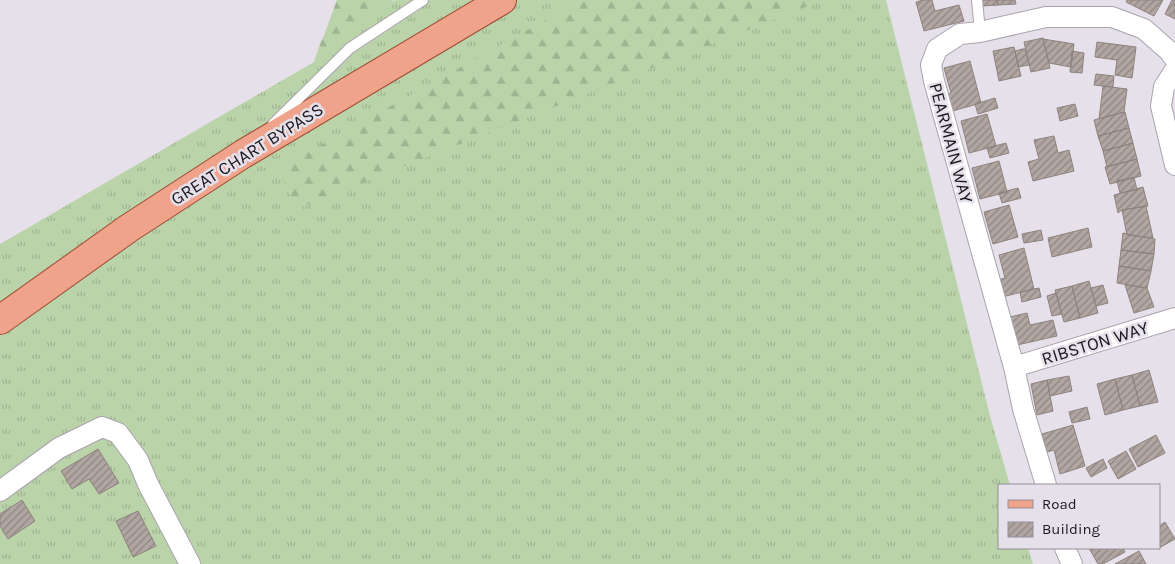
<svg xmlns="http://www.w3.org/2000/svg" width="1175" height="564" font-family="Karla,sans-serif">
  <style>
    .grass { fill: url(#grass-tufts) }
    .forest { fill: url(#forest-firs) }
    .building { fill: url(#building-hatch); stroke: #8d837e }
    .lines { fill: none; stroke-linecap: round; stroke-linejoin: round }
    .lane-casing { stroke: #a8a3ad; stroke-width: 12 }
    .street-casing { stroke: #a8a3ad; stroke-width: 22 }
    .primary-casing { stroke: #9e4a32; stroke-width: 30 }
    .lane { stroke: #fff; stroke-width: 10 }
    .street { stroke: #fff; stroke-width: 20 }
    .primary { stroke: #efa38b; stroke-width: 28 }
    .labels { text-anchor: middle; stroke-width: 5; stroke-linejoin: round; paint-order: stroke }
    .street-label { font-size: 18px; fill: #1a181b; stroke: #e6e0ea }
  </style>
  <defs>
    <pattern id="grass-tufts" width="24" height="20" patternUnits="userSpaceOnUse" patternTransform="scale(1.25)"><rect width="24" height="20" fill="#bad3a9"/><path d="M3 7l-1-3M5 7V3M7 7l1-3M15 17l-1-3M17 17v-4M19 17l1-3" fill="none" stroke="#9fb491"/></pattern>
    <pattern id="forest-firs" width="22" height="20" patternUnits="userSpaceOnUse" patternTransform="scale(1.25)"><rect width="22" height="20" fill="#bad3a9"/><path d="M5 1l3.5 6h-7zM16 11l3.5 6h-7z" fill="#9fb491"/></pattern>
    <pattern id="building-hatch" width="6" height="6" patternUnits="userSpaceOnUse" patternTransform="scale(1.25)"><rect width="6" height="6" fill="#b1a6a1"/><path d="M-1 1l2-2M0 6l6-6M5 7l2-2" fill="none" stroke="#8f8682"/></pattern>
  </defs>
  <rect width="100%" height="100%" fill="#e6e0ea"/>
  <path class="grass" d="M396,0H886L990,416L1010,485H999V548H1028L1033,564H0V244L314,62L321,41Z"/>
  <path class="forest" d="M337,0H394L314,62Z
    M581,0H823L297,209L278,169Z"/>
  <path class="building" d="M923,0H932L935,11L959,5L964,21L924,31L916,2Z
    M981,0H997L998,5L982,6Z
    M997,0H1015L1016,4L998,5Z
    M1127,0H1163L1154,16L1126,2Z
    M1172,0H1175V19L1165,14Z
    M1043,38L1050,68L1031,72L1024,42Z
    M1043,39L1074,44L1071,67L1049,63Z
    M1097,42L1136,47L1132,78L1115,75L1117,60L1095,57Z
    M1014,47L1021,76L999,81L993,51Z
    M1022,49H1025L1029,65L1018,67L1015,51Z
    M1072,51L1084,53L1082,73L1070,72Z
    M970,61L981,103L949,112L944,95L951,93L944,68Z
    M1096,74L1114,76L1113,87L1094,85Z
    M1103,86L1127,89L1124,112L1099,119Z
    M995,98L998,108L978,114L975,104Z
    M1075,104L1078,116L1060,121L1057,108Z
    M1124,112H1125L1129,128L1098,136L1094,120Z
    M987,114L996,146L969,153L961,121Z
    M1129,128L1133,143L1103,151L1098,136Z
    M1054,136L1058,153L1069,150L1074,171L1033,181L1028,162L1039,159L1034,140Z
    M1006,143L1009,153L990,158L987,148Z
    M1133,143L1137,159L1107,167L1103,151Z
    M1137,159L1141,176L1110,184L1105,167Z
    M999,161L1007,192L980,199L972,168Z
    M1134,177L1137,190L1120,193L1117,181Z
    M1143,187L1148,206L1122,210L1118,213L1114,195Z
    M1018,188L1021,198L1002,203L999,193Z
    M1009,205L1018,237L993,244L984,212Z
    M1146,206L1153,238L1127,235L1122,210Z
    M1088,228L1092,247L1052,257L1048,238Z
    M1041,230L1043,240L1024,243L1022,234Z
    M1123,233L1155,239L1154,254L1121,250Z
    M1024,248L1034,289L1002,297L998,280L1005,278L999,255Z
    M1121,250L1154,254L1151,271L1119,266Z
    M1119,266L1151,271L1147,288L1117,283Z
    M1089,281L1098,313L1080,318L1072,286Z
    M1103,285L1108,303L1096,306L1091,288Z
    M1125,285L1147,288L1154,307L1134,313Z
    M1072,286L1080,318L1064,322L1055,290Z
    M1039,288L1041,297L1022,302L1020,292Z
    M1056,293L1062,314L1052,316L1047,296Z
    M1027,313L1030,325L1053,320L1057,336L1017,345L1010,317Z
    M1149,370L1158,402L1140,406L1132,375Z
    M1132,375L1140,406L1123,410L1115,379Z
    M1069,376L1072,391L1050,396L1047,380Z
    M1115,379L1123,410L1105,415L1097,384Z
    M1047,380L1053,411L1037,415L1031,384Z
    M1087,407L1090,419L1072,423L1069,412Z
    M1073,425L1085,466L1060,474L1054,450L1047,452L1042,434Z
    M1156,435L1165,453L1138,467L1129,449Z
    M98,449L119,483L99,494L89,479L72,489L61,471Z
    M1126,451L1136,469L1118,479L1108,461Z
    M1103,459L1107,468L1091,477L1086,468Z
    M22,500L35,521L8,539L0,526V514Z
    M138,511L156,546L133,557L116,521Z
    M1165,522L1175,539L1159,548V526Z
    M1089,548H1123L1125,552L1103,564H1098Z
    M1139,551L1146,564H1115Z"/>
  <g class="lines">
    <g class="lane-casing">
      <path id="lane" d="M977,0L980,32
        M273,124L350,48L423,0"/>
    </g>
    <g class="street-casing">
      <path id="street" d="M1175,70L1164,87L1161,106L1175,165
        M1014,367L1175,318
        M1046,485L1023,409L1014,367L934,81L931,65L937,49L960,34L980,32L1046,17H1112L1144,29L1169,51L1175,59
        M0,491L59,448L102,427L118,433L138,460L148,484L190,564
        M1065,548L1072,564"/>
    </g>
    <g class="primary-casing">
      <path id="primary" d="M0,320L129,228L243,154L502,0"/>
    </g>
    <use href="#lane" class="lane"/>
    <use href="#street" class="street"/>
    <use href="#primary" class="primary"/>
  </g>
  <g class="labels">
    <g class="street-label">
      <text transform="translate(951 143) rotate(75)" y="6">PEARMAIN WAY</text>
      <text transform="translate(247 154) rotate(-32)" y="6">GREAT CHART BYPASS</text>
      <text transform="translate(1095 343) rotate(-17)" y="6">RIBSTON WAY</text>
    </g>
  </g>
  <rect x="998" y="484" width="162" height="65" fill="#e6e0ea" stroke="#949097"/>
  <rect x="1008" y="500" width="25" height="8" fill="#efa38b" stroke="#949097"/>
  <text x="1042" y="509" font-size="15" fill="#1a181b">Road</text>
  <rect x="1008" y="522" width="25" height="15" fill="url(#building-hatch)" stroke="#949097"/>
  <text x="1042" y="534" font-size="15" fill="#1a181b">Building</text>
</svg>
